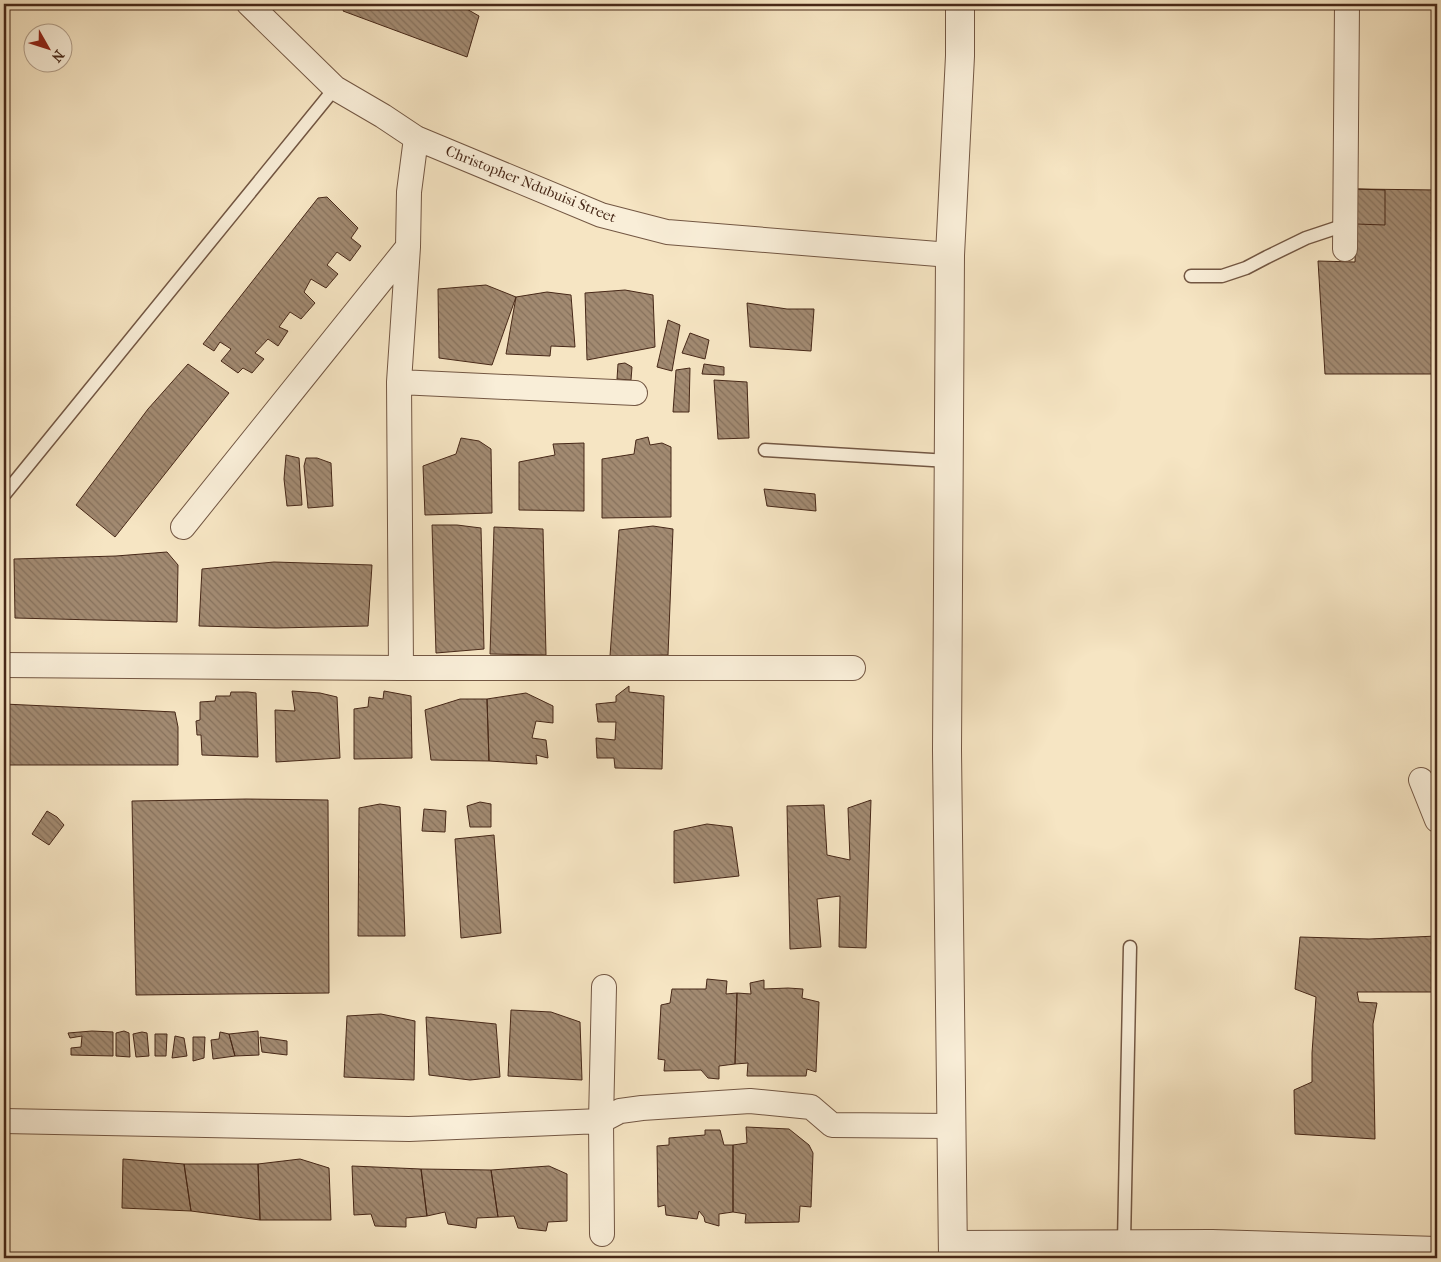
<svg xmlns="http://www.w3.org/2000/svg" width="1441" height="1262" font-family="'IM FELL French Canon',serif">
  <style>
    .building { fill: url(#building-back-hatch); stroke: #472818 }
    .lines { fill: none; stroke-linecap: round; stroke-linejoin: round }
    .service-casing { stroke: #735743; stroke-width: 15 }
    .minor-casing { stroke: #735743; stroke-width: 26 }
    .tertiary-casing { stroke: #735743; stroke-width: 30 }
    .service { stroke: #f9eed8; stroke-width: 12 }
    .minor { stroke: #f9eed8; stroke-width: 24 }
    .tertiary { stroke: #f9eed8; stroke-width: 28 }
    .labels { text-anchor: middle; stroke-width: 4; stroke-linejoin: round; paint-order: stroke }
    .street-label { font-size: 15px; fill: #472818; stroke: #f9eed8 }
  </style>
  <defs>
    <pattern id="building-back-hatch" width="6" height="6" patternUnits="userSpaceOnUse" patternTransform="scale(1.25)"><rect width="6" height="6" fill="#a28a71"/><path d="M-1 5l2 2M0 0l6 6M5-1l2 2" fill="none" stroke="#86715c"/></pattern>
  </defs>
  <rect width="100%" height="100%" fill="#f6e5c3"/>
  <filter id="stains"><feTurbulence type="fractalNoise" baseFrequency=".004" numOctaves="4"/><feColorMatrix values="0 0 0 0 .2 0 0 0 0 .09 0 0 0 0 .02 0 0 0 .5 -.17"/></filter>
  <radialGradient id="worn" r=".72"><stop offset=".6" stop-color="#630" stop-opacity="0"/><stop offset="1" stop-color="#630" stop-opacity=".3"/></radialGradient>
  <path class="building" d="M346,4H458L479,16L467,57L343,11Z
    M1357,189L1437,190V374H1325L1318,261L1355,262Z
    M1357,189L1385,190V225L1356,224Z
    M327,197L358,228L351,238L361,246L350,261L337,252L327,265L338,274L326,288L311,279L304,292L315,303L301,319L290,312L279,327L288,331L278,346L268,339L255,353L264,359L252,373L243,368L238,373L221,361L231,349L220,342L214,351L203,344L318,198Z
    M486,285L516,297L492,365L439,358L438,289Z
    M625,290L653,295L655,347L587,360L585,293Z
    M547,292L571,295L575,347L551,346L550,356L506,354L516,297Z
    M747,303L787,309H814L811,351L750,347Z
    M668,320L680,325L672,371L657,367Z
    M690,333L709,340L705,359L682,353Z
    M625,363L632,367L631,380L617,379L618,364Z
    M188,364L229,393L115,537L76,505L148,409Z
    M704,364L724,367V375L702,374Z
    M690,368L689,412H673L676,370Z
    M714,380L747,382L749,438L718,439Z
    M648,437L650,445L662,443L671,447V517L602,518V459L634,454L636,440Z
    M461,438L479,441L491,449L492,513L425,515L423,466L456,454Z
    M584,443V511L519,510V462L555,455L553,444Z
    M286,455L299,458L302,505L287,506L284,479Z
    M306,458H317L331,463L333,506L308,508L304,466Z
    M764,489L815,494L816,511L767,506Z
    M432,525H457L481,528L484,649L436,653Z
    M653,526L673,529L668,655L610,656L619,530Z
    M494,527L543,529L546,655L490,654Z
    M167,552L178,565L177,622L15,618L14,559L116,556Z
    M274,562L372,565L368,626L276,628L199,626L202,569Z
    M629,686V692L664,696L662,769L615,768L614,758H597L596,738L615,740L616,722H598L596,704L616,702V696Z
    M292,691L320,693L337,697L340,758L276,762L275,710L295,711Z
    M384,691L411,696L412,758L354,759V709L368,707L369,697L383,699Z
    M231,692H248L256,693L258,757L202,755L201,735H197L196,721L200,720V702L215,701L216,696H230Z
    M526,693L553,706V723L536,721L532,738L546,740L548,758L536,755L537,764L489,761L487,699Z
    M460,699H487L489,761L431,760L425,710Z
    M4,704L175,712L178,727V765H4Z
    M246,799L328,800L329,993L136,995L132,801Z
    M871,800L866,948L839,947L840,896L817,899L821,947L790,949L787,806L824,805L827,855L850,860L848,808Z
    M480,802L491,804V827H470L467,806Z
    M380,804L400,807L405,936H358L359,808Z
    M424,809L446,811L445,832L422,831Z
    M47,811L57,817L64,825L49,845L32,834Z
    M707,824L732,827L739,876L674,883V831Z
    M494,835L501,933L461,938L455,839Z
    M1437,936V992H1357L1359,1002L1377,1003L1373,1024L1375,1139L1295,1134L1294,1090L1312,1082V1053L1316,997L1295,989L1300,937L1369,939Z
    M707,979L727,981L726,994L737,993L735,1064L719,1066V1079L708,1078L701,1070L664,1071L665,1060L658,1059L661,1005L670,1003L672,989H706Z
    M764,980V989L788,988L803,989L802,998L819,1002L816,1072L807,1069L806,1076H747L748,1063L735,1064L737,993L751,994L750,983Z
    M511,1010L551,1012L580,1022L582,1080L508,1076Z
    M381,1014L415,1021L414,1080L344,1077L347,1016Z
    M426,1017L496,1024L500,1077L470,1080L429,1075Z
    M92,1031L113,1032V1056L71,1055V1048L81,1047L82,1036L70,1038L68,1033Z
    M124,1031L129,1033L130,1057L116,1056V1033Z
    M258,1031L259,1055L235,1056L229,1034Z
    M142,1032L147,1033L149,1056L136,1057L133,1034Z
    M220,1032L229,1034L235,1056L213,1059L211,1040L219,1039Z
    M155,1034H167L166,1056H155Z
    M175,1036L184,1038L187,1056L172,1058Z
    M193,1037H205L204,1058L193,1061Z
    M260,1037L287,1041V1055L262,1052Z
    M746,1127L789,1129L809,1145L813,1153L811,1207L800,1206L799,1222L745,1223L746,1214L733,1212V1145L747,1143Z
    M705,1130H720L724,1145H733V1212L719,1214V1226L705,1222L704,1217L699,1211L697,1219L666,1215L665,1205L658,1207L657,1146L669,1145V1138L705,1135Z
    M123,1159L184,1164L191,1211L122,1208Z
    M300,1159L329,1168L331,1220H260L258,1164Z
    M184,1164H258L260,1220L191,1211Z
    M352,1166L421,1169L427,1216L406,1218V1227L375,1226L371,1214L354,1215Z
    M549,1166L567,1174V1221L548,1222L546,1231L518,1228L514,1216L498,1217L491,1170Z
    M421,1169L491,1170L498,1217L477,1218L476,1228L448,1224L445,1212L427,1216Z"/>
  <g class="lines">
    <g class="service-casing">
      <path id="service" d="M1191,276H1222L1246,268L1267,257L1306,238L1345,225
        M765,450L949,461
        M4,495L335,88
        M1124,1242L1130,947"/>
    </g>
    <g class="minor-casing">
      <path id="minor" d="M249,4L335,88L383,116L416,138L601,215L667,232L950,255
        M416,138L409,192L408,247L399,382L401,668H853
        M1345,249L1347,4
        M399,382L635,393
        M183,527L408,247
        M4,665L401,668
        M1421,780L1437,820
        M4,1121L409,1129L601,1121L620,1111L642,1108L750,1101L811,1107L832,1125L952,1126
        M602,1234L601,1121L604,987
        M954,1243L1212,1242L1437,1249"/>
    </g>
    <g class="tertiary-casing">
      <path id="tertiary" d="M953,1258L947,750L950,255L960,56V4"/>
    </g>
    <use href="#service" class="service"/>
    <use href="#minor" class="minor"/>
    <use href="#tertiary" class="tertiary"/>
  </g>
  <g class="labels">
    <g class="street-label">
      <text transform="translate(531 184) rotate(22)" y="5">Christopher Ndubuisi Street</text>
    </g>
  </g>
  <rect width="1441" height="1262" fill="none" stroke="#f6e5c3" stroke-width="20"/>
  <rect x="5" y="5" width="1431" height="1252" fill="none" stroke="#472818" stroke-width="2.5"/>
  <rect x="10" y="10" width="1421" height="1242" fill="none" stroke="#472818"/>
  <g transform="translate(48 48) rotate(129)"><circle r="24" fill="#f9eed8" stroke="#b29f8b"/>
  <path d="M0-4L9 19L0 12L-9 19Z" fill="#8f2418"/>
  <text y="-8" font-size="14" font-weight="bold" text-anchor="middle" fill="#472818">N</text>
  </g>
  <rect width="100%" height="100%" filter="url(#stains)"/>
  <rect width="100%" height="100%" fill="url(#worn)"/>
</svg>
